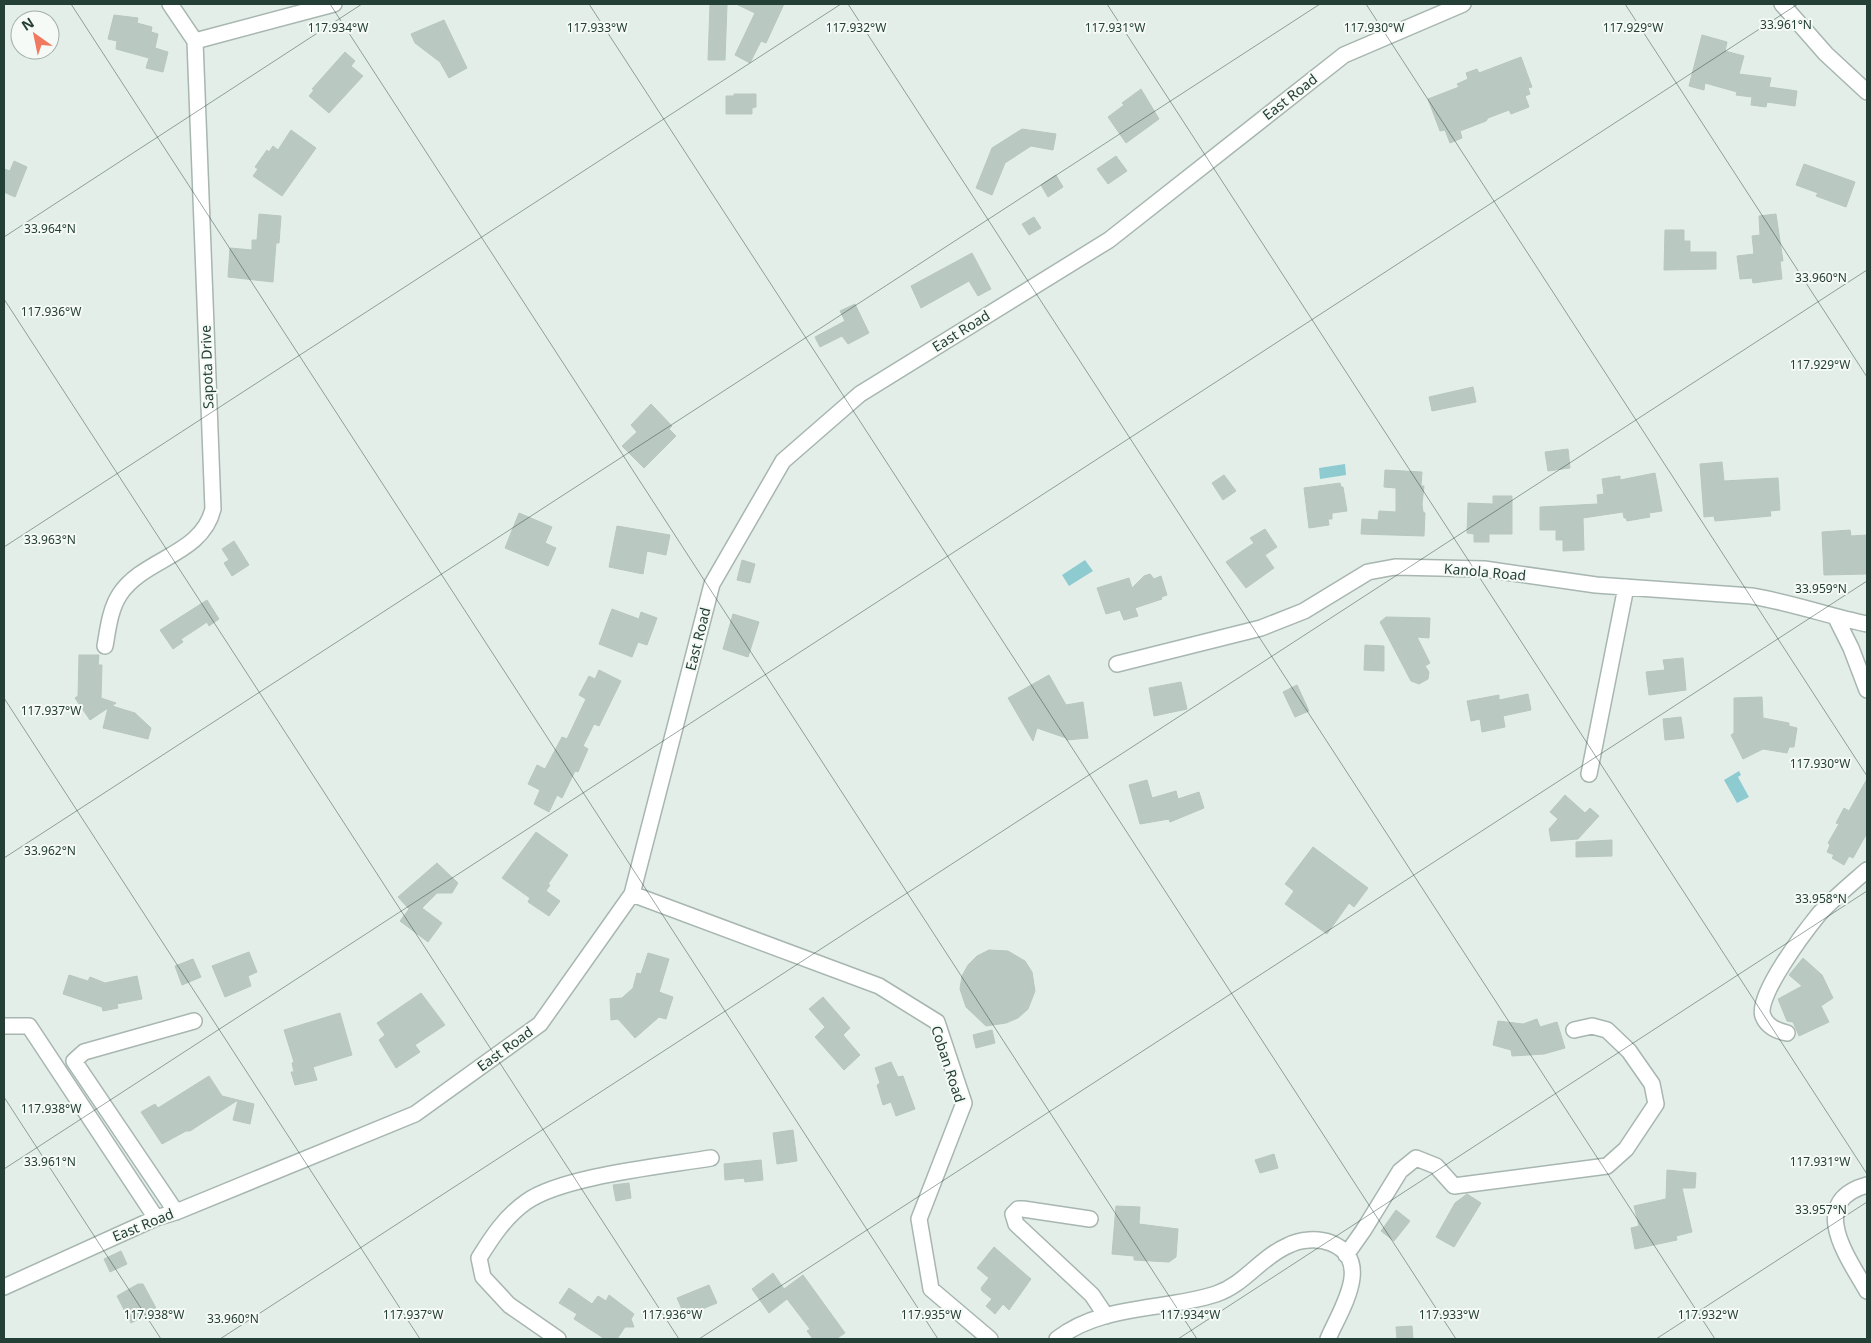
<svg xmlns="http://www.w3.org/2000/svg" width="1871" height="1343" font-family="'Noto Sans',sans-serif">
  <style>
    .water { fill: #8dcbd1 }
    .building { fill: #bac8c2; stroke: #b7c7bf }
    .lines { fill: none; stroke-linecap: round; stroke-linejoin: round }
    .minor-casing { stroke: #a7b6b0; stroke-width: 18 }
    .minor { stroke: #fff; stroke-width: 15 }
    .ticks { fill: none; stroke: #243f36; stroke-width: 1; stroke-opacity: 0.45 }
    .labels { text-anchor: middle; stroke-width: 4; stroke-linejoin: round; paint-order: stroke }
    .street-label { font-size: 14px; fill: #243f36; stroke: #f5faf7 }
    .ticks-label { font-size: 12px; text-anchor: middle; fill: #243f36; stroke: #f5faf7; stroke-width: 4; stroke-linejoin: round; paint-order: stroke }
  </style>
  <rect width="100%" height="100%" fill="#e4eee9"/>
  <path class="water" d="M1345,464L1346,475L1320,479L1319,468Z
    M1085,560L1093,571L1069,586L1062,575Z
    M1739,771L1741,775L1738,777L1749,797L1737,803L1724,780Z"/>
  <path class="building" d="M736,4H784L766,43L761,41L750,63L735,55L755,13Z
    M710,5H727L725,60H708Z
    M114,15L138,18L137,23L152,27L151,32L158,34L155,48L168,52L163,72L146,68L149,58L116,49L117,41L108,39Z
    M444,20L467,68L449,78L440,62L415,43L411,34Z
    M1702,35L1727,42L1725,51L1744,56L1739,74L1771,78L1769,87L1797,91L1795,106L1767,102L1766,107L1751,105L1752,97L1736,95L1737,92L1705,83L1704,90L1689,86Z
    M345,52L355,61L351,66L363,76L329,113L309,96L314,90L312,89Z
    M1521,57L1532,87L1528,88L1530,94L1525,96L1529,107L1511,114L1509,110L1488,118L1486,121L1460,131L1462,138L1450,143L1445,130L1440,131L1428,99L1459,87L1457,84L1468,79L1466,73L1477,69L1479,73Z
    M1141,89L1159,119L1126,143L1108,117L1124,105L1122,103Z
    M734,94H756V107L752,108V114H726V96H734Z
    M1022,129L1056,134L1053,150L1031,146L1005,163L992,195L976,188L992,148Z
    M291,130L316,148L282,196L253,176L258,169L255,167L267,150L269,152L273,146L278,150Z
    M1116,156L1127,171L1108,184L1097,169Z
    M14,161L27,167L15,197L4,192V169L10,171Z
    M1804,164L1855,182L1846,207L1816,196L1818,193L1796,185Z
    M1056,175L1063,187L1048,197L1041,185Z
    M259,214L281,216L279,243H276L273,282L228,277L230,248L252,250V240H257Z
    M1776,214L1783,261H1780L1782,279L1753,283L1752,278L1740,279L1737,256L1754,254L1752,236L1760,235L1759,216Z
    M1034,217L1041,228L1029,235L1022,224Z
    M1665,230H1684V241H1690V252H1716V269L1664,270Z
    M972,253L991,289L978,296L969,281L921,308L911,286Z
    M855,304L869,333L848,344L842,336L820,347L815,337L845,321L840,311Z
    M1473,387L1476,402L1432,411L1429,397Z
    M651,404L672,426L669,429L676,436L644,468L622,446L637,432L631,425Z
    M1568,449L1570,468L1548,471L1545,452Z
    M1722,462L1724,481L1778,478L1780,510L1770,511L1771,516L1715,521L1714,516L1704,517L1700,464Z
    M1385,470L1422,472L1421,486H1424L1422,504L1423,512L1425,513L1424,536L1361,534L1362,519L1378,520L1379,511L1396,512V488L1384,487Z
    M1655,473L1662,511L1649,513L1650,517L1627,521L1626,518H1624L1623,512L1583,518L1584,550L1563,551V540H1556V530H1540V507L1598,504L1597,495L1604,494L1602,479L1620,476V480Z
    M1224,475L1236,491L1223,500L1212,483Z
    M1340,483L1341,487H1343L1347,511L1332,513V519H1328L1329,525L1309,528L1304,488Z
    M1493,496H1512V534H1489V542H1474V534L1467,533L1468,503L1493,504Z
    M519,513L552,527L545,543L556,548L548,566L505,548Z
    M617,526L670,535L666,555L647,551L643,574L609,567Z
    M1265,529L1277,547L1265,555L1274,568L1246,588L1226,562L1254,543L1250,538Z
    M1850,530L1851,536L1867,535V574L1824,575L1822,532Z
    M234,541L249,565L232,576L224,563L229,560L222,549Z
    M742,560L755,564L750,583L737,580Z
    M1150,574L1154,579L1161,576L1167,595L1161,597L1162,599L1135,608L1138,616L1124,620L1120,610L1106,614L1097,588L1129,578L1132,588L1144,576Z
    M207,600L219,619L209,626L207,622L192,632L181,639L183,642L173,649L160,630Z
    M612,609L639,619L641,612L657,618L647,645L638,642L632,657L599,644Z
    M733,614L759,622L748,657L723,649Z
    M1386,617L1430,618L1429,638L1417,637L1430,663L1425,666L1429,672L1428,679L1419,684L1411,681L1380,622Z
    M1365,645L1384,646V671L1364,670Z
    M79,655H99L98,665H102L101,698L116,703L112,706L135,713L151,728L148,739L103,728L108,708L90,720L75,698L78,696Z
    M1683,658L1686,690L1649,695L1646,672L1665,670L1663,660Z
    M599,670L621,681L599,726L594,724L583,746L588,749L578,772L575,771L562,798L557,795L549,812L534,804L540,790L528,784L537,765L545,769L562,737L567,739L586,699L579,695L589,676L595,679Z
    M1049,675L1066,705L1083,702L1088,738L1067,740L1066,738L1037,728L1033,741L1008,698Z
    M1181,682L1187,709L1154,716L1149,688Z
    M1297,685L1309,711L1295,717L1283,692Z
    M1528,694L1531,710L1503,716L1505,727L1482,732L1480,719L1471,721L1467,701L1499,695V700Z
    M1762,697L1763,718L1789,723V726L1797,728L1794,747H1789L1787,753L1763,749L1743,759L1731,735L1734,733V698Z
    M1681,717L1684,738L1665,740L1663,719Z
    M1867,779V833L1853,858L1849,856L1844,865L1832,858L1834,855L1827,852L1830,845L1828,843L1839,824L1836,823L1844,808L1849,811Z
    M1147,780L1152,798L1176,791L1178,799L1199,792L1204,808L1170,822L1169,819L1140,824L1129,785Z
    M1565,795L1585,813L1590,808L1599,816L1578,839L1551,841L1549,829L1558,819L1550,812Z
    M536,832L568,855L548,884L550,885L546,891L560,901L549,916L528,902L530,898L502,878Z
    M1612,840V856L1576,857V842Z
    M1313,847L1368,888L1354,907L1349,903L1327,934L1285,904L1294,891L1285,884Z
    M437,863L458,883L452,893H437L422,908L442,923L428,942L400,921L409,909L398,897Z
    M989,950L1008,951L1025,961L1032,972L1035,991L1028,1009L1018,1018L1006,1023L986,1026L966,1007L960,989L962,976L968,965L977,956Z
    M249,952L257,972L248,976L251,986L225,997L212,966Z
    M648,953L669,959L659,992L673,997L666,1019L659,1017L635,1038L618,1019L611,1020L610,999L622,998L633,988L637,973L641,974Z
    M1803,958L1822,975L1833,998L1821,1006L1829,1022L1799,1036L1793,1022L1787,1021L1778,999L1802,986L1789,975Z
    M193,959L201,977L182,985L175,966Z
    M69,975L88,981L90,977L105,983L137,976L142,999L117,1004L118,1008L103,1011L102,1007L63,994Z
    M421,993L445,1025L415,1045L420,1052L396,1068L379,1040L385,1035L377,1023Z
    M823,997L850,1028L843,1035L860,1055L844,1070L815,1037L825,1027L809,1009Z
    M340,1013L352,1055L313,1067L317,1080L295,1085L291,1072H294L292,1063L294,1062L284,1030Z
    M1537,1019L1540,1027L1557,1022L1565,1048L1544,1054L1512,1056L1511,1050L1493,1045L1498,1021L1523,1024Z
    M992,1030L995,1043L976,1048L973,1035Z
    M891,1062L898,1077L903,1076L915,1109L896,1116L891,1102L883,1105L877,1085L880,1083L875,1068Z
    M209,1076L222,1096L254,1104L250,1124L233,1120L238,1100L190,1131H186L162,1144L141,1112L155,1104L158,1108Z
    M793,1130L797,1161L777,1164L773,1133Z
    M1274,1154L1278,1168L1260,1173L1255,1160Z
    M761,1160L763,1180L745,1182L744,1178L725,1180L724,1164Z
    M1667,1170L1696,1173L1695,1188H1682L1692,1232L1676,1236L1677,1240L1635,1249L1631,1228L1639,1226L1634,1206L1666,1199Z
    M629,1183L631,1198L616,1201L613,1185Z
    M1467,1194L1481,1203L1454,1247L1436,1237L1455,1203Z
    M1116,1206L1140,1207L1139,1224L1178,1229L1176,1257L1169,1262L1134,1260V1256L1112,1254Z
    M1396,1210L1410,1221L1394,1241L1381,1231Z
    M994,1247L1031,1279L1009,1310L1003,1304L995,1314L986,1306L992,1299L982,1291L981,1288L989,1278L977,1268Z
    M121,1251L127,1264L110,1272L104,1259Z
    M773,1273L784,1289L803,1275L845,1333L836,1339H813L807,1331L810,1329L787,1299L769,1313L752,1289Z
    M138,1284H143L157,1310L131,1323L117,1296Z
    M709,1285L717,1303L685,1316L677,1298Z
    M569,1288L592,1304L598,1296L606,1301L609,1295L634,1314L631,1319L634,1327H625L617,1339H605L574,1319L577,1314L559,1303Z
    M1412,1326L1413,1339H1397L1396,1327Z"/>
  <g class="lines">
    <g class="minor-casing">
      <path id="minor" d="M170,4L195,41L334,4
        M1782,4L1826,54L1867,92
        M1836,618L1851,648L1867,690
        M105,646C108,629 110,609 120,594C144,558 202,555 213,509L195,41
        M1117,664L1261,628L1304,611L1368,572L1395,567L1484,569L1596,585L1751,596C1790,602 1828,616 1867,624
        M1589,774L1626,587
        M632,894L879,986L937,1022L964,1103L919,1219L931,1289L990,1339
        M4,1026H29L156,1218
        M1787,1033C1777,1031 1767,1027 1763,1016C1755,997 1806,930 1819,914C1834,898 1851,884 1867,870
        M1867,1185C1806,1202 1849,1259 1867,1291
        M176,1212L74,1061L84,1052L194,1021
        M1090,1219L1023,1209H1018L1013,1214L1016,1224L1092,1295L1106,1316
        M1346,1255L1363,1231L1400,1171L1416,1158L1436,1166L1454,1186L1607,1166L1626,1149L1656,1104L1652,1084L1629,1051L1607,1030L1592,1026L1574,1030
        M4,1287L156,1218L176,1212L415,1114L540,1024L632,894L712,584L783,461L860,394L1109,240L1344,55L1463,4
        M558,1339L509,1305L483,1277L479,1258C492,1237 505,1217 526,1202C562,1176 664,1166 711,1158
        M1057,1339C1102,1304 1163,1311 1216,1294C1245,1284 1260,1258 1287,1246C1300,1239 1318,1238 1331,1243C1375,1261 1339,1312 1328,1339"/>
    </g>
    <use href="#minor" class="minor"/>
  </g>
  <path class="ticks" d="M71,4L938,1339M330,4L1197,1339M589,4L1456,1339M848,4L1715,1339M1107,4L1867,1174M1366,4L1867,776M1625,4L1867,377M4,237L362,4M4,299L679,1339M4,547L841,4M4,698L420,1339M4,858L1320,4M4,1097L161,1339M4,1169L1798,4M220,1339L1867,270M699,1339L1867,581M1178,1339L1867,891M1656,1339L1867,1202"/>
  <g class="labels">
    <g class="street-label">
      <text transform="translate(1290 97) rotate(-38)" y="5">East Road</text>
      <text transform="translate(961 331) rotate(-32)" y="5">East Road</text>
      <text transform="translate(207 367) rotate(-92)" y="5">Sapota Drive</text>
      <text transform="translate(1485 572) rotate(5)" y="5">Kanola Road</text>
      <text transform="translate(698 639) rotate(-76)" y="5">East Road</text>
      <text transform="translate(505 1049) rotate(-36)" y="5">East Road</text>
      <text transform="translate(948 1064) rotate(72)" y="5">Coban Road</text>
      <text transform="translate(143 1225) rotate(-22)" y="5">East Road</text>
    </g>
  </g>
  <g class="ticks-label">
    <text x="1786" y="29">33.961°N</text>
    <text x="338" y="32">117.934°W</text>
    <text x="597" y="32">117.933°W</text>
    <text x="856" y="32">117.932°W</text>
    <text x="1115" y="32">117.931°W</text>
    <text x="1374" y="32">117.930°W</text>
    <text x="1633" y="32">117.929°W</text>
    <text x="50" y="233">33.964°N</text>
    <text x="1821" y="282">33.960°N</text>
    <text x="51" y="316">117.936°W</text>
    <text x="1820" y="369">117.929°W</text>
    <text x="50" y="544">33.963°N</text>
    <text x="1821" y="593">33.959°N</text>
    <text x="51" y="715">117.937°W</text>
    <text x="1820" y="768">117.930°W</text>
    <text x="50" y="855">33.962°N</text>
    <text x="1821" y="903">33.958°N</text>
    <text x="51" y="1113">117.938°W</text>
    <text x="50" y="1166">33.961°N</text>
    <text x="1820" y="1166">117.931°W</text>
    <text x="1821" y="1214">33.957°N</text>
    <text x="154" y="1319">117.938°W</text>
    <text x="413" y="1319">117.937°W</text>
    <text x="672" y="1319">117.936°W</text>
    <text x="931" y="1319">117.935°W</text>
    <text x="1190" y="1319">117.934°W</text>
    <text x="1449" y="1319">117.933°W</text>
    <text x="1708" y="1319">117.932°W</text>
    <text x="233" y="1323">33.960°N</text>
  </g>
  <rect width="1871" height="1343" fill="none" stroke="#243f36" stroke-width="10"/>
  <g transform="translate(35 35) rotate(327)"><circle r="24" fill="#f5faf7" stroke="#a1afaa"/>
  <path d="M0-4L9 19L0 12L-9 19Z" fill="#f07a60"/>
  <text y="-8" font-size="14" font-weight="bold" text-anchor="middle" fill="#243f36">N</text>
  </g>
</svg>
